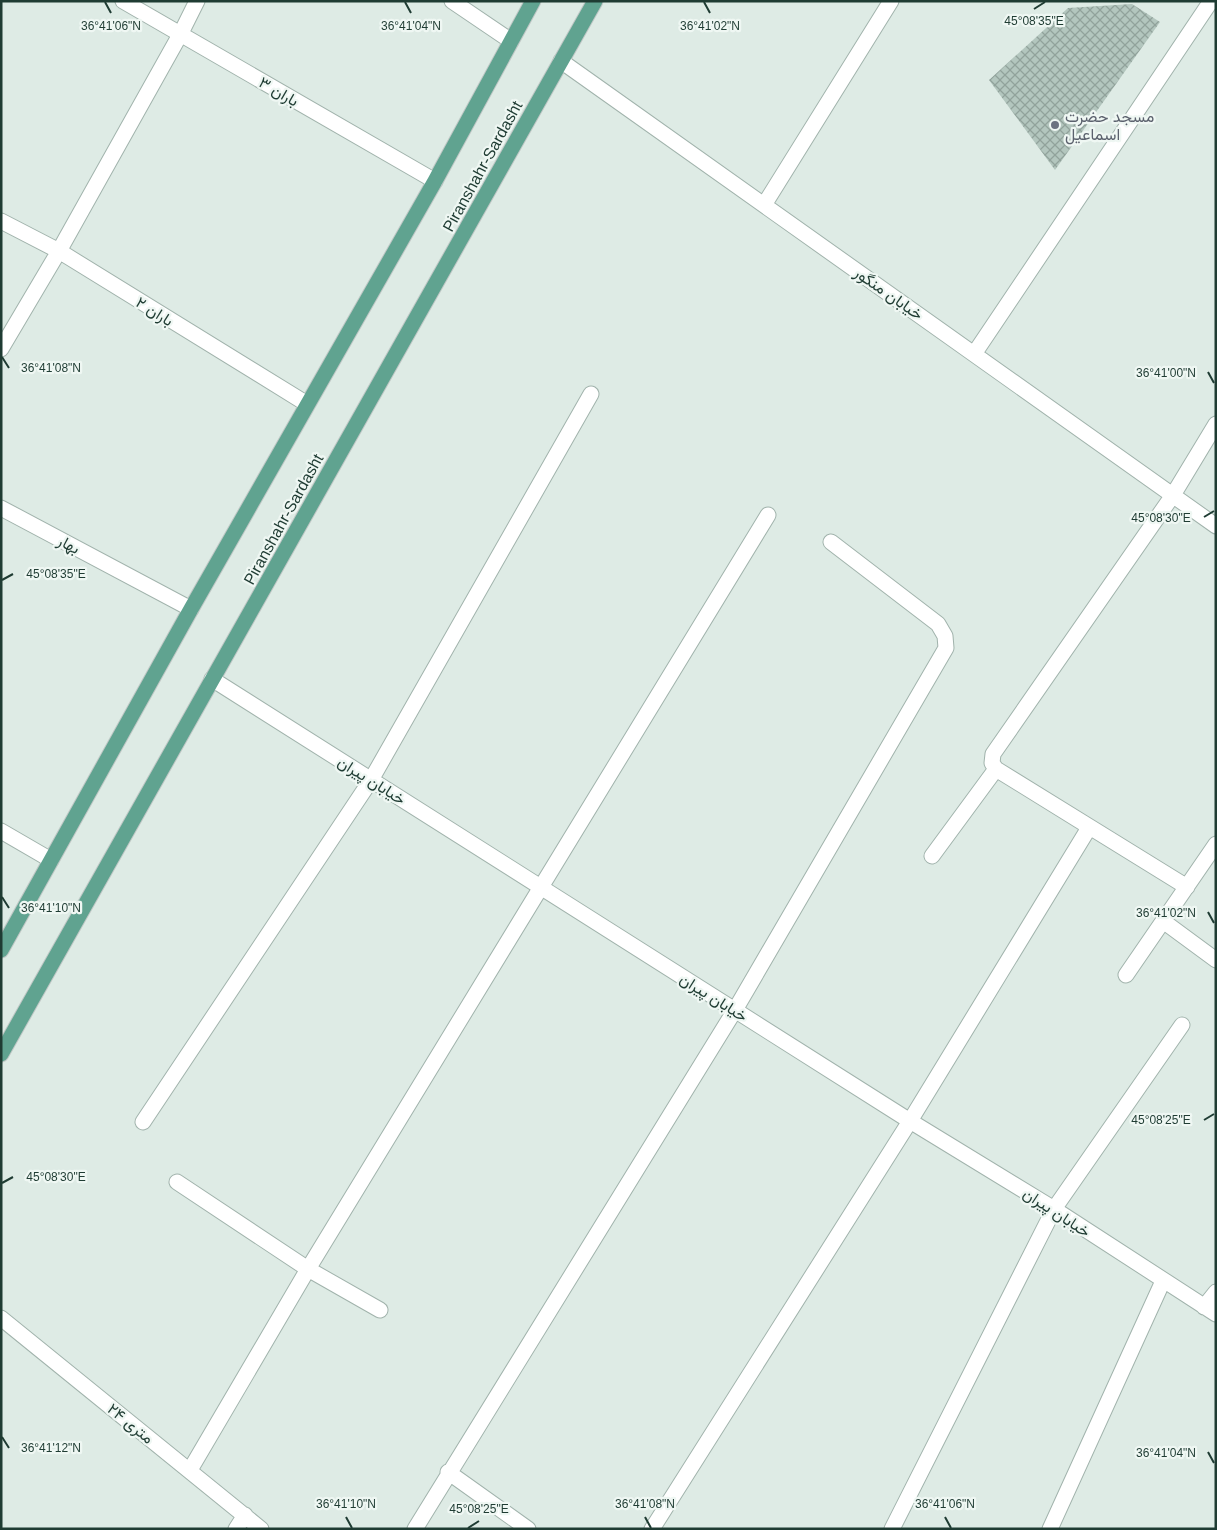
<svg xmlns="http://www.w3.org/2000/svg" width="1217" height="1530" font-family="Arial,Vazirmatn,sans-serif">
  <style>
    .building { fill: url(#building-cross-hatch) }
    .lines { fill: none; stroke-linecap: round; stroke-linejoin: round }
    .minor-casing { stroke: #a1b3ac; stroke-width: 17 }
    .major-casing { stroke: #c0c8c6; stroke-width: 17 }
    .minor { stroke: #fff; stroke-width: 15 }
    .major { stroke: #60a390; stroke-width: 15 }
    .ticks { fill: none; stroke: #1f3c33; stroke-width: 2 }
    .worship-dot { fill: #6b7280; stroke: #eff7f3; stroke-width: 2 }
    .labels { text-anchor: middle; stroke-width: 4.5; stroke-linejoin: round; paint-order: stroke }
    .street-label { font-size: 16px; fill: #1f3c33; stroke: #eff7f3 }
    .worship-label { font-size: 16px; fill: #5b616d; stroke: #eff7f3; text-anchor: start }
    .ticks-label { font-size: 12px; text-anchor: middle; fill: #1f3c33; stroke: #eff7f3; stroke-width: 4.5; stroke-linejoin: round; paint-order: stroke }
  </style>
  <defs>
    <pattern id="building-cross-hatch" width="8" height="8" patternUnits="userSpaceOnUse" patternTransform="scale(1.25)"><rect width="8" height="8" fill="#b3c6be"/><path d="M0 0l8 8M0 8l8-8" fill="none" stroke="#91a29b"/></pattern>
  </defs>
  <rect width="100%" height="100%" fill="#deebe5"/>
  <path class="building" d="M1132,4L1160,22L1055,170L989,80L1068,8Z"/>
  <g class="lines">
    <g class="minor-casing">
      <path id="minor" d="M123,1L435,181
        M452,1L511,41
        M561,61L1216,526
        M764,205L891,1
        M1,221L59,251L307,404
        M1,349L59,251L181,33L197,1
        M974,354L1211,1
        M1,508L191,609
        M212,679L910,1121L1054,1209L1216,1314
        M1085,824L1187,887
        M1,831L51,860
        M932,856L996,769
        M1163,921L1216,960
        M1126,975L1216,844
        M143,1122L371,780L591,394
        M177,1182L308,1269L380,1310
        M1204,1307L1216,1292
        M1,1318L261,1529
        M190,1470L308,1269L768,515
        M448,1472L528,1529
        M236,1529L245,1515
        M415,1529L735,1010L946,648L945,636L938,624L831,542
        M652,1529L910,1121L1087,831L1085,824L996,769L992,763L993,754L1173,495L1216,424
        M892,1529L1054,1209L1182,1025
        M1050,1529L1163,1281"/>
    </g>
    <g class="major-casing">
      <path id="major" d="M1,950L191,609L435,181L533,1
        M1,1054L595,1"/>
    </g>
    <use href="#minor" class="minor"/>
    <use href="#major" class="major"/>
  </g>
  <path class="ticks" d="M105,2L111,13M405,2L411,13M704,2L710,13M1034,9L1045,2M2,357L9,368M1208,372L1214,383M1204,517L1214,511M2,580L13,574M2,897L9,908M1208,912L1214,923M1204,1120L1214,1114M2,1183L13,1177M2,1437L9,1448M1208,1452L1214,1463M346,1517L352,1528M645,1517L651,1528M945,1517L951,1528M468,1528L479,1521"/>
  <circle class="worship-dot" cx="1055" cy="125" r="5"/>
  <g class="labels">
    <g class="street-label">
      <text transform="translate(279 91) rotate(30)" y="6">باران ۳</text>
      <text transform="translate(482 166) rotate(-61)" y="6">Piranshahr-Sardasht</text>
      <text transform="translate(889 293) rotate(35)" y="6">خیابان منگور</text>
      <text transform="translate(155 311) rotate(32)" y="6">باران ۲</text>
      <text transform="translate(283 519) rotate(-61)" y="6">Piranshahr-Sardasht</text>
      <text transform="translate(69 544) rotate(28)" y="6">بهار</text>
      <text transform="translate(372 780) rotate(32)" y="6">خیابان پیران</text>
      <text transform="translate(714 997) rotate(32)" y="6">خیابان پیران</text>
      <text transform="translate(1057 1212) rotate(33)" y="6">خیابان پیران</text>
      <text transform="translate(131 1423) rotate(39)" y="6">۲۴ متری</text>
    </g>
    <g class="worship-label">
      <text x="1065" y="122">مسجد حضرت<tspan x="1065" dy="18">اسماعیل</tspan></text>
    </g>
  </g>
  <g class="ticks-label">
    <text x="1034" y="25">45°08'35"E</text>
    <text x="111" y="30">36°41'06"N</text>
    <text x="411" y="30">36°41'04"N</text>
    <text x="710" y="30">36°41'02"N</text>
    <text x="51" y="372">36°41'08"N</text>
    <text x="1166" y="377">36°41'00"N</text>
    <text x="1161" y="522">45°08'30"E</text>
    <text x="56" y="578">45°08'35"E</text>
    <text x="51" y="912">36°41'10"N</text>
    <text x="1166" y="917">36°41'02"N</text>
    <text x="1161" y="1124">45°08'25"E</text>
    <text x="56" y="1181">45°08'30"E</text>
    <text x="51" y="1452">36°41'12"N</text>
    <text x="1166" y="1457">36°41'04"N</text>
    <text x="346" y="1508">36°41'10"N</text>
    <text x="645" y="1508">36°41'08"N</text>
    <text x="945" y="1508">36°41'06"N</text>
    <text x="479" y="1513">45°08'25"E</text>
  </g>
  <rect width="1217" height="1530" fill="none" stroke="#1f3c33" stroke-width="5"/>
</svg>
